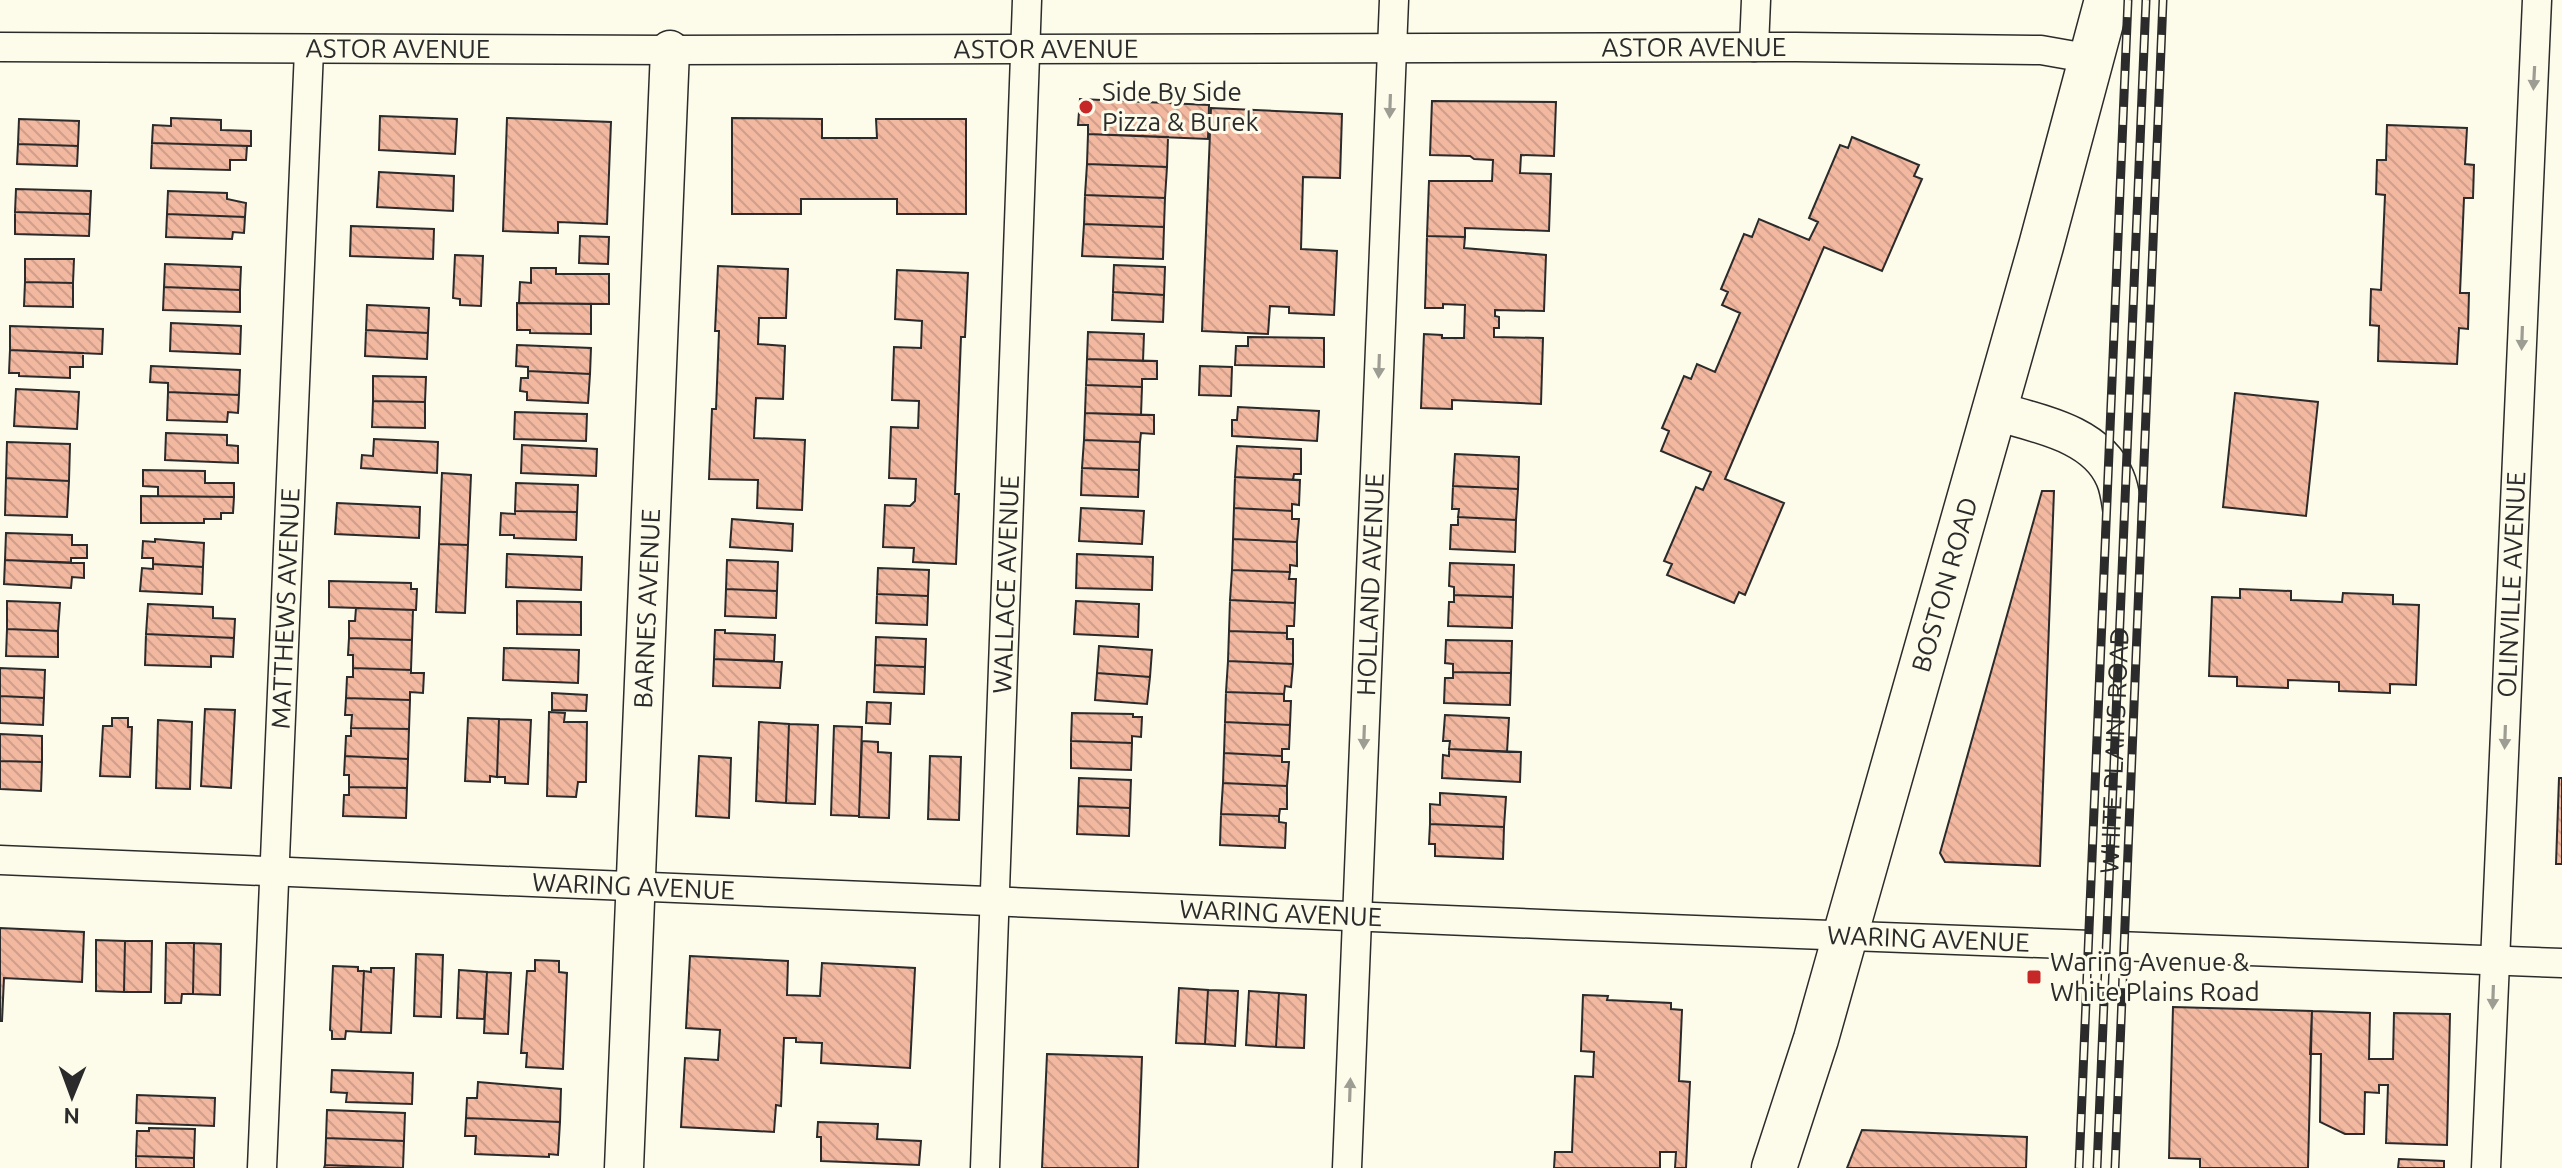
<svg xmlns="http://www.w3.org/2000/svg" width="2562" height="1168" font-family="Ubuntu,sans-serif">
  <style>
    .building { fill: url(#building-back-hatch); stroke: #2b2b2b; stroke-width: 2 }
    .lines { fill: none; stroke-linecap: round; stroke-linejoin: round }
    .street-casing { stroke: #2b2b2b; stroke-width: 31 }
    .secondary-casing { stroke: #2b2b2b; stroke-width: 41 }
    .primary-casing { stroke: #2b2b2b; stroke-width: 47 }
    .street { stroke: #fdfbea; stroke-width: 28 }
    .secondary { stroke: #fdfbea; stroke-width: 38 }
    .primary { stroke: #fdfbea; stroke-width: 44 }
    .rail-casing { stroke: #2b2b2b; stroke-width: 9 }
    .rail { stroke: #fdfbea; stroke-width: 6; stroke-dasharray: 18; stroke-linecap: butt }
    .oneway { fill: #9e9d94 }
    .poi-dot { fill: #c62828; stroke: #fdfbea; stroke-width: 3 }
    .labels { text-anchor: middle; stroke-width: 6; stroke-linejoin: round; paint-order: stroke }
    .street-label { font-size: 26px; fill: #2b2b2b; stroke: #fdfbea }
    .poi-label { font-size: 26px; fill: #2b2b2b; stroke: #fdfbea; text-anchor: start }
  </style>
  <defs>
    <pattern id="building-back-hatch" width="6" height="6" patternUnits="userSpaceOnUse" patternTransform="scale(2)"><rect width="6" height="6" fill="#f2b8a0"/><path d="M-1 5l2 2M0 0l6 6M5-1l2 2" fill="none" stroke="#d09e8a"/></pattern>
  </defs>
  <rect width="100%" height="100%" fill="#fdfbea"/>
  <path class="building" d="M1080,99L1209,105L1208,139L1088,134V125H1078Z
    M1432,101L1556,102L1554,156L1521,155L1520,173L1551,174L1549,231L1465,228V237L1427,236L1429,181H1492L1493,160L1474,159L1470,156L1430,155Z
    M1211,108L1342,114L1340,178L1303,177L1301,249L1337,251L1334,315L1289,313V307L1270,306L1268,334L1202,331Z
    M380,116L457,119L455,154L379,150Z
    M171,118L221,120V130L251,131V146L152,143L153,125L171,126Z
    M507,118L611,122L607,224L558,222V233L503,231Z
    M732,118L822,119V138H877L876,119H966V214H897V199H801V214H732Z
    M19,119L79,121L78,146L18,144Z
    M2387,125L2467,128L2465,164L2474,165L2473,198H2464L2460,293H2469L2468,329L2459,328L2457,364L2378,361L2379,326L2370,325L2371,289L2381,290L2385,195L2376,194L2377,160H2386Z
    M1088,134L1168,137L1167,167L1087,164Z
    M1852,137L1919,165L1914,176L1922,179L1882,271L1824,247L1725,479L1784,503L1745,595L1739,592L1734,603L1667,575L1672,564L1664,561L1696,487L1703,490L1711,472L1661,451L1669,431L1662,428L1684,376L1691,379L1697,364L1715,372L1740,313L1722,305L1728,292L1721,289L1744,234L1752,237L1759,219L1809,240L1818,222L1809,218L1840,145L1848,148Z
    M152,143L247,146L246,160H230V170L151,168Z
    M18,144L78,146L77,166L17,164Z
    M1087,164L1167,167L1165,198L1085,195Z
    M379,172L454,176L453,211L377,207Z
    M16,189L91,191L90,214L15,212Z
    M168,191L227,193V199L246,203L245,217L167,214Z
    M1085,195L1165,198L1164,227L1084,224Z
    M15,212L90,214L89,236L15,234Z
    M167,214L245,217L244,233L233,232L232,239L166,237Z
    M1084,224L1164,227L1163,259L1082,256Z
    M351,226L434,229L433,259L350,256Z
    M580,236L609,237L608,264L579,263Z
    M1427,236L1465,237L1464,248L1546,255L1544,311L1495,310V316L1499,317V328H1494V337L1543,338L1541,404L1452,400V409L1421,408L1424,334L1442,335V338H1464L1465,305L1443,304V308H1425Z
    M455,255L483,256L481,306L460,305V299L453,298Z
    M25,259H74L73,283L25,282Z
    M165,264L241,267L240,290L164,287Z
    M1114,265L1165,267L1164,295L1113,292Z
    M718,266L788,269L786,318H759L758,344L785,346L783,399L756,398L754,438L805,440L802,510L757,508L758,480L709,479L712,409H716L719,331H715Z
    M531,268H556V274H609V304L519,303L520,282L531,283Z
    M897,270L968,273L965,337H961L955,494H959L956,564L913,562L914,548L883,547L885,505L910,506L915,501L916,479L889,478L891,427L918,428L919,401L892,400L894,347L921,348L922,321L895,319Z
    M25,282L73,283V307L24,306Z
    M164,287L240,290V312L163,310Z
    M1113,292L1164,295L1163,322L1112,320Z
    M517,303L591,304V334L530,333V330H517Z
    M367,305L429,308L428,333L366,330Z
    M171,323L241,326L240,354L170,351Z
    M10,326L103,329L102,354L10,350Z
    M366,330L428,333L427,359L365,356Z
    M1088,332L1144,334L1143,361L1087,359Z
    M1248,337L1324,338V367L1235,365L1236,346H1248Z
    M517,345L591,348L590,374L528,371V367L516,366Z
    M10,350L83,353V367H70V378L19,376V373H9Z
    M1087,359L1157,361V379H1142V387L1086,385Z
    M151,366L240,370L239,395L168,392V383L150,382Z
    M1200,366L1232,367L1231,396L1199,395Z
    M528,371L590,374L588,403L527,400V392L520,391L521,378H528Z
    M373,376L426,377L425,402L373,401Z
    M1086,385L1142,387L1141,415L1085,413Z
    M16,389L79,392L77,429L14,426Z
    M168,392L239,395L238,413L228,412L227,422L167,420Z
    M2235,393L2318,402L2306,516L2223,507Z
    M373,401L425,402V428L372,427Z
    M1238,407L1319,411L1317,441L1232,436V420H1237Z
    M515,412L587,414L586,441L514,439Z
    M1085,413L1154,415V434L1141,433L1140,442L1084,440Z
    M166,433L227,435V445L238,446V463L165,460Z
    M374,439L438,442L437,473L361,468L362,455L373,456Z
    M1084,440L1140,442L1139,470L1082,468Z
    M7,442L70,444L69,481L6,478Z
    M522,445L597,449L596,476L521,473Z
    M1237,446L1301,449V474H1294L1293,480L1235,477Z
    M1455,454L1519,457L1518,489L1453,486Z
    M1082,468L1139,470L1138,497L1081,495Z
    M143,470L205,471V483H234V497L158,496V487L143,486Z
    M442,473L471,475L468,545L439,544Z
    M1235,477L1300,480L1299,505L1292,504V511L1234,508Z
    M6,478L69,481L67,517L5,515Z
    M516,483L578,485L577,512L515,511Z
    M1453,486L1518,489L1516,520L1458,517L1459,509H1452Z
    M2042,491H2054L2040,866L1945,862L1940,853Z
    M141,496L234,497L233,513H221V519H204V523H141Z
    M337,503L420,507L419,538L335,534Z
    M1081,508L1144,511L1142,544L1079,541Z
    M1234,508L1292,511V519H1299L1297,542L1233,539Z
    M515,511L577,512L576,540L514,538V535H500L501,513L515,514Z
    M1458,517L1516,520L1515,552L1450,549L1451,525H1458Z
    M732,519L793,524L792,551L730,547Z
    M6,533L72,535V545H87V558H71V563L5,560Z
    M155,539L204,543L203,567L153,564V558H142L143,541L155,542Z
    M1233,539L1297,542V566L1290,565V572L1232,570Z
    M439,544L468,545L465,613L436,612Z
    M507,554L582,557L581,590L506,587Z
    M1077,554L1153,557L1152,590L1076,588Z
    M5,560L84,563V578L72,577L71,588L4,584Z
    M727,560L778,562L777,591L726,589Z
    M1450,563L1514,565L1513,597L1454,595V587L1449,586Z
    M153,564L203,567L202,594L140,591L142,568L153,569Z
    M878,568L929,570L928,596L877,594Z
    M1232,570L1290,572L1289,579H1296L1295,603L1230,600Z
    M329,581L411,583V589H417L416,610L329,607Z
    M726,589L777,591L776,618L725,616Z
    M2240,589L2291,591V600L2342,602L2343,593L2393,595V604L2419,605L2416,685L2390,684V693L2339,691V682L2288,680V688L2237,686V677L2209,676L2212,597L2240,598Z
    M877,594L928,596L927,625L876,623Z
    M1454,595L1513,597L1512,628L1448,626L1449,602H1454Z
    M1230,600L1295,603L1294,626H1287V633L1229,631Z
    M7,601L60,603L58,631L7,629Z
    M517,601L581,602V635L517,634Z
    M1076,601L1139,604L1138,637L1074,634Z
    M148,604L213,607V618L235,619L234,638L146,634Z
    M356,608L413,610L412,640L349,638V621H355Z
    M7,629L58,631V657L6,656Z
    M715,630H725V633L775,635L774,661L714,659Z
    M1229,631L1287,633V639H1293V664L1228,661Z
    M146,634L234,638L233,657L211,656V667L145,665Z
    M876,637L926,639L925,667L875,665Z
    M349,638L412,640L411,670L353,668V655H348Z
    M1446,640L1512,641L1511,673L1453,672V664L1445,663Z
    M1099,646L1152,650L1150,677L1097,673Z
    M504,648L579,650L578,683L503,680Z
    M714,659L782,662L780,688L713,686Z
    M1228,661L1293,664L1291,687L1285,686L1284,694L1226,692Z
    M875,665L925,667L924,694L874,692Z
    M0,668L45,670L44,698L0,696Z
    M353,668L411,670V673H424L423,693L410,692V700L346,698L347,677H353Z
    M1453,672L1511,673L1510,705L1444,703L1445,678H1453Z
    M1097,673L1150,677L1147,704L1095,700Z
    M1226,692L1284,694V701H1291L1290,725L1225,722Z
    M552,693L587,695L586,711L552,710Z
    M0,696L44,698L43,725L0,723Z
    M346,698L410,700L409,729L351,728L352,715H345Z
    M867,702L891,703L890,724L866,723Z
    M205,709L235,710L231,788L201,786Z
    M549,712L565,713L564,722H587L586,782H578L576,797L547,796Z
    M1072,713L1133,714V717H1142L1141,737L1132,736V743L1071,741Z
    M1445,715L1509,718L1507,752L1449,749L1450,741H1443Z
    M112,718H128V727H132L130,777L100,776L103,726H112Z
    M468,718L499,719L497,777L490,776V782L465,781Z
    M499,719L531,720L528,784L505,783V777H497Z
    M158,720L192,722L190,789L156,788Z
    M759,722L789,724L786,803L756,801Z
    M1225,722L1290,725L1289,749H1282V756L1224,753Z
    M789,724L818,725L815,804L786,803Z
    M834,726L862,727L859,816L831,815Z
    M351,728L409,729L408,759L345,756L346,736H351Z
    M0,734L42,736V762L0,761Z
    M862,741L878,742V752L891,753L889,818L859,817Z
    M1071,741L1132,743L1131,770L1071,768Z
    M1449,749L1521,752L1520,782L1442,778L1443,755L1449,756Z
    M1224,753L1282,756V762H1289L1287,786L1223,783Z
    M345,756L408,759L407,788L349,787V775H344Z
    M699,756L731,758L729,818L696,816Z
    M930,756L961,757L959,820L928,819Z
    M0,761L42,762L41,791L0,789Z
    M1079,778L1131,780L1130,808L1078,806Z
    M2559,778H2562V864H2556Z
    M1223,783L1287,786V809H1280L1279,816L1221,814Z
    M349,787L407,788L406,818L343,816L344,795H349Z
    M1440,793L1506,797L1504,827L1430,824V804L1440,805Z
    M1078,806L1130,808L1129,836L1077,834Z
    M1221,814L1279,816V822L1286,823L1285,848L1220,845Z
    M1430,824L1504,827L1503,859L1435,856V844H1429Z
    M0,928L84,932L82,982L4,978L2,1021H0Z
    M96,940L125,941L124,992L96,991Z
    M125,941H152L151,992H124Z
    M166,943H194L193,994H182L181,1003H165Z
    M194,943L221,944L220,995L193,994Z
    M416,954L443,955L441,1017L414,1016Z
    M690,956L788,961L787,995L820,996L822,963L915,968L910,1068L821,1063L822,1043L796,1042V1038H784L781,1106L776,1105L774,1132L681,1127L685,1058L718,1060L720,1030L686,1028Z
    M535,960L559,961V972L567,973L563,1069L526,1067L527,1053H521L527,971H535Z
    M333,966L358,967V971H364L361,1032L346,1031L345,1039H332V1031L330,1030Z
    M371,968H394L391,1033L361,1032L364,971L371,972Z
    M459,970L487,972L484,1019L457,1018Z
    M487,972L511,973L508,1034L484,1033Z
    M1179,988L1208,990L1205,1044L1176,1043Z
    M1208,990L1238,991L1235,1046L1205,1044Z
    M1249,991L1279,993L1276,1047L1246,1045Z
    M1279,993L1306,995L1304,1048L1276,1047Z
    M1583,995L1608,996L1607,1000L1671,1003V1009L1682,1010L1679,1081L1690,1082L1686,1168H1675L1676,1152H1660V1168H1554L1555,1152H1572L1575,1076L1593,1077L1594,1052L1581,1051Z
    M2173,1007L2312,1011L2308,1168H2200V1159L2169,1158Z
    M2312,1011L2370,1013L2369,1059H2393L2394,1013L2450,1014L2447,1145L2386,1143L2388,1085H2379V1093L2365,1092L2364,1134H2345L2320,1122L2321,1054H2310Z
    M1047,1054L1142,1057L1138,1168H1042Z
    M332,1070L413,1073L412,1104L346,1102L347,1093L331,1092Z
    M478,1082L561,1089L560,1122L466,1118L467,1098H477Z
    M137,1095L215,1098L214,1126L136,1123Z
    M327,1110L405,1113L404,1141L326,1138Z
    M466,1118L560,1122L558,1155L549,1154V1157L475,1154L476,1136H465Z
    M818,1122L878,1124L877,1139L921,1141L919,1165L821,1161V1137H817Z
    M149,1128L195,1129L194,1158L136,1156L137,1131H149Z
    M1862,1130L2027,1137L2026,1168H1847Z
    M326,1138L404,1141L403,1168L325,1165Z
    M136,1156L194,1158V1168H136Z
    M2399,1159L2444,1161V1168H2398Z
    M325,1165L402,1168H324Z"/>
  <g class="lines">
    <g class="street-casing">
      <g id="street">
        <path id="s1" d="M0,47L670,50L1796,47L2041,50L2092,59"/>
        <path d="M1754,47L1756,0"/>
        <path id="s2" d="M0,860L1565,925L2562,963"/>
        <path id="s3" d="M262,1168L309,50"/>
        <path id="s4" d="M985,1168L1027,0"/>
        <path id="s5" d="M1347,1168L1394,0"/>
        <path id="s6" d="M2486,1168L2537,0"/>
      </g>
    </g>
    <g class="secondary-casing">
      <g id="secondary">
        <path d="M1992,410C2034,423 2096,432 2115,478C2120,489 2121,502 2123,514L2096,1168"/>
        <path id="s7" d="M624,1168L670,50"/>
      </g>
    </g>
    <g class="primary-casing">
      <g id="primary">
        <path id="s8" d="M1774,1168L1816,1039L1845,936L2041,246L2107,0"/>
      </g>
    </g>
    <use href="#street" class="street"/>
    <use href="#secondary" class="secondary"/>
    <use href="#primary" class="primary"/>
    <g class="rail-casing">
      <g id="rail">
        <path d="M2079,1168L2128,0"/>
        <path id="s9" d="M2097,1168L2146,0"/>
        <path d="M2115,1168L2163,0"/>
      </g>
    </g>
    <use href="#rail" class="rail"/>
  </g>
  <defs><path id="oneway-solid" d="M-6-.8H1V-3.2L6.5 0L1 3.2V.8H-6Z" transform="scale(2)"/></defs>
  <g class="oneway">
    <use href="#oneway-solid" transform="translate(2534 78) rotate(93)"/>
    <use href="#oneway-solid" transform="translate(1390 106) rotate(92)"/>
    <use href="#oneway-solid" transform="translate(2522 338) rotate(92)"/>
    <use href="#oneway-solid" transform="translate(1379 366) rotate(92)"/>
    <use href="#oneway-solid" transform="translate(1364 737) rotate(92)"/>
    <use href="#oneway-solid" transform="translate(2505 737) rotate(92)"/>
    <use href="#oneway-solid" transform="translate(2493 997) rotate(92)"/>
    <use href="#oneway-solid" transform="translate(1350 1090) rotate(-88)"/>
  </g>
  <g class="poi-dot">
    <circle cx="1086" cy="107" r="8"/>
    <rect x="2026" y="969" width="16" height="16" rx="4"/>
  </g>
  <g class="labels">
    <g class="street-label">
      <text dy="9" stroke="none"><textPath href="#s1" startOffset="1694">ASTOR AVENUE</textPath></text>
      <text dy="9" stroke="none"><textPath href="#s1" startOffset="1046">ASTOR AVENUE</textPath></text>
      <text dy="9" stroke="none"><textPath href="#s1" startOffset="398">ASTOR AVENUE</textPath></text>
      <text dy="9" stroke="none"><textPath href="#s4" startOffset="584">WALLACE AVENUE</textPath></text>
      <text dy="9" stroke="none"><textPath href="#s5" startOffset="584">HOLLAND AVENUE</textPath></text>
      <text dy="9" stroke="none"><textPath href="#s6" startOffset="584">OLINVILLE AVENUE</textPath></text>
      <text dy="9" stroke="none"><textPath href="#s8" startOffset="608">BOSTON ROAD</textPath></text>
      <text dy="9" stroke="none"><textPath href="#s3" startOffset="560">MATTHEWS AVENUE</textPath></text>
      <text dy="9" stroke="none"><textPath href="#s7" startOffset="560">BARNES AVENUE</textPath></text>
      <text dy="9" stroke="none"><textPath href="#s9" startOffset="418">WHITE PLAINS ROAD</textPath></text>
      <text dy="9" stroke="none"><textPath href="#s2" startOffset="634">WARING AVENUE</textPath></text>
      <text dy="9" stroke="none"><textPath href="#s2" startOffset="1282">WARING AVENUE</textPath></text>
      <text dy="9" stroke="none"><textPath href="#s2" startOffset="1930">WARING AVENUE</textPath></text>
    </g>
    <g class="poi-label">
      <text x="1102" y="101">Side By Side<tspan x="1102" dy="30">Pizza &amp; Burek</tspan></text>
      <text x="2050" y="971">Waring Avenue &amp;<tspan x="2050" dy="30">White Plains Road</tspan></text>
    </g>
  </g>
  <g transform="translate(72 1096) rotate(181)" stroke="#fdfbea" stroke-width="6" paint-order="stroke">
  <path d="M0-6L14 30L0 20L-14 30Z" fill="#2b2b2b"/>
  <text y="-12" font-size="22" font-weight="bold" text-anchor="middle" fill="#2b2b2b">N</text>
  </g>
</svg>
